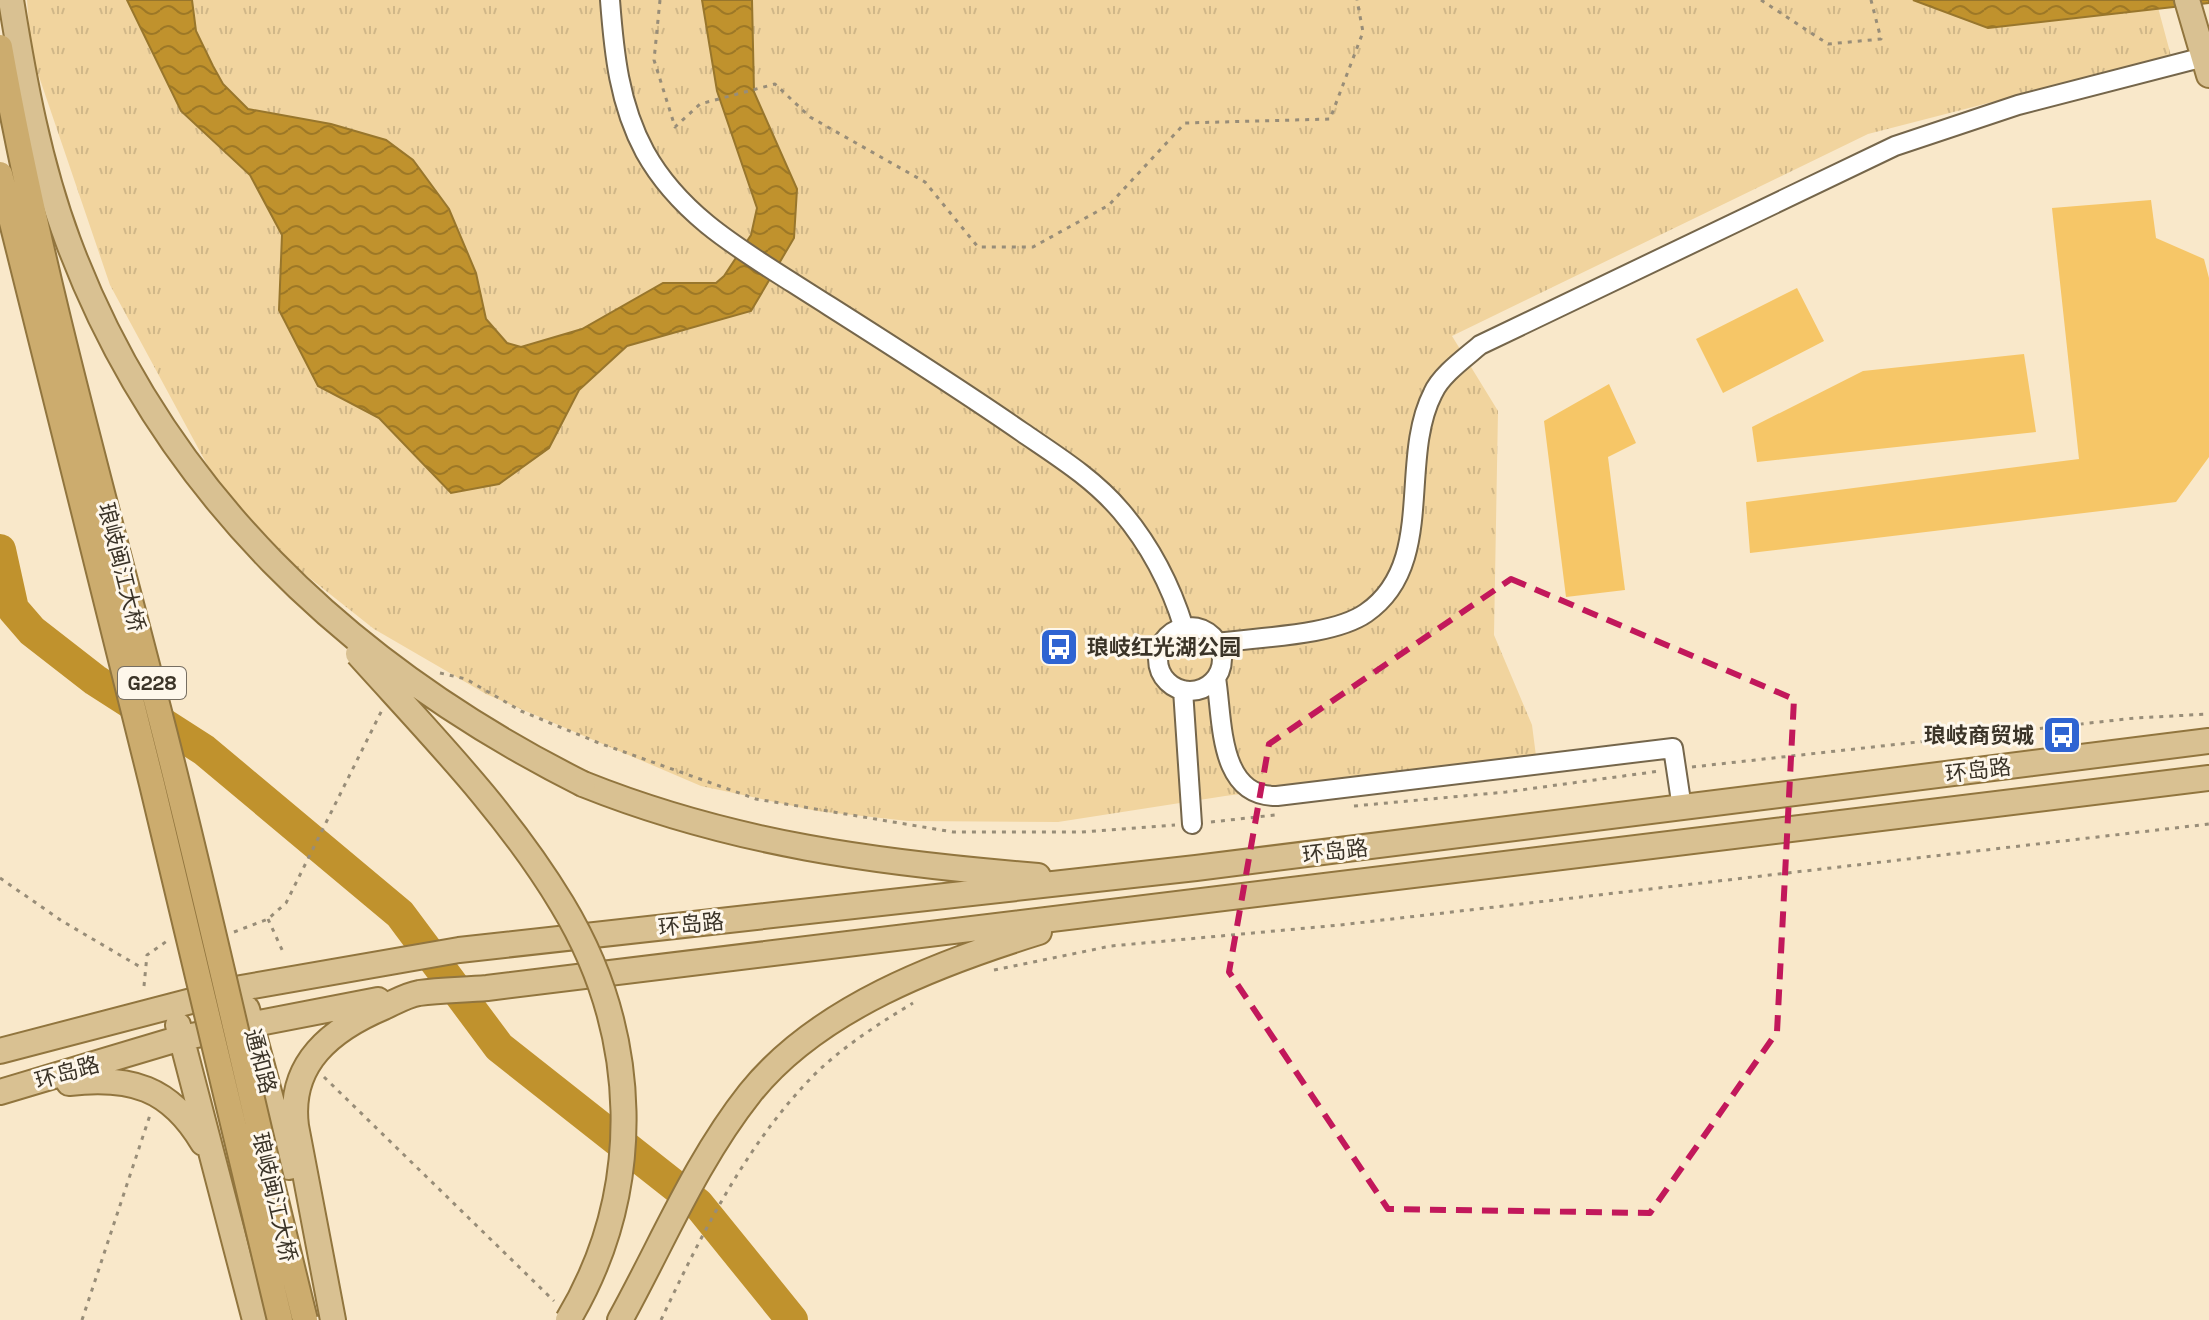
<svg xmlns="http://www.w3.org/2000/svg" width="2209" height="1320" font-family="'Space Grotesk','Noto Sans SC',sans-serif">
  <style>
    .park { fill: url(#park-tufts) }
    .water { fill: url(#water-waves); stroke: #98762c; stroke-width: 2 }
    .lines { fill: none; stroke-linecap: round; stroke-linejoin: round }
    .river { stroke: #c0922d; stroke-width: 32 }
    .building { fill: #f6c667 }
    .tertiary-casing { stroke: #75664b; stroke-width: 22 }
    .primary-casing { stroke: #91753e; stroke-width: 28 }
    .path { stroke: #988d78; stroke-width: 3; stroke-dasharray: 4 6; stroke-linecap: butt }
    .tertiary { stroke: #fff; stroke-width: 18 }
    .primary { stroke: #d9c192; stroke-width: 24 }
    .primary-bridge-casing { stroke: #91753e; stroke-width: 28; stroke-linecap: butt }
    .trunk-bridge-casing { stroke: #91753e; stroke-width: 28; stroke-linecap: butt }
    .primary-bridge { stroke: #d9c192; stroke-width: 24 }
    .trunk-bridge { stroke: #ccac6e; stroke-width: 24 }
    .marked { fill: none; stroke: #c2185b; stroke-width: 6; stroke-dasharray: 16 10; stroke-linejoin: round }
    .labels { text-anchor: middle; stroke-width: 6; stroke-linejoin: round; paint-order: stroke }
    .shield { fill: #fef7eb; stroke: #766e62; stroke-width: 2 }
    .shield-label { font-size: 20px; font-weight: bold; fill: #3b3428 }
    .street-label { font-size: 22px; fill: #3b3428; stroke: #fef7eb }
    .poi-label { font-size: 22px; font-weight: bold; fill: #3b3428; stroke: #fef7eb; text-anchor: start }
  </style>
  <defs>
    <pattern id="park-tufts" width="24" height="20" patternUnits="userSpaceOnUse" patternTransform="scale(2)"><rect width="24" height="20" fill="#f1d49e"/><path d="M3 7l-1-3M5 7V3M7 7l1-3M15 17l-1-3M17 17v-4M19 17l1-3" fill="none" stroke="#d0b788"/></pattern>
    <pattern id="water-waves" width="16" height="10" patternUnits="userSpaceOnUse" patternTransform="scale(2)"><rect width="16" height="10" fill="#c0922d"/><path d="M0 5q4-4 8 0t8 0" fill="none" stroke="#9d7826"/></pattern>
  </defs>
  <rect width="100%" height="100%" fill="#f9e8ca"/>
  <path class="park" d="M27,0H2156L2171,56L1868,134L1452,336L1498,411L1494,635L1532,725L1536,756L1225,796L1058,822L908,821L817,811L701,786L486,694L374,629L297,568L217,483L110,285L31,53Z"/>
  <path class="water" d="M127,0H192L196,31L213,66L223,84L248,109L331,124L386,140L413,160L449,209L476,273L486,319L507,343L521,347L582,329L663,283H716L724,276L751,235L757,208L717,91L702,0H752L754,92L797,189L794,238L751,311L627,346L579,390L549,448L499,484L451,493L379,418L318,386L279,310L282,235L250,175L181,111Z
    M1913,0H2209V3L1988,28Z"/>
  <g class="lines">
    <path class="river" d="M0,550L13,609L32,631L95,680L204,750L400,914L499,1047L698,1204L792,1320"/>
  </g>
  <path class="building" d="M2151,200L2156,238L2204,259L2209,278V457L2176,502L1750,553L1746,502L2079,459L2052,208Z
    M1797,288L1824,341L1723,393L1696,339Z
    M2024,354L2036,432L1757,462L1752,427L1863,371Z
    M1609,384L1636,443L1608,457L1625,590L1566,597L1544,421Z"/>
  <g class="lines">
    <g class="tertiary-casing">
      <path id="tertiary" d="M610,0C614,53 619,104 645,152C679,213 736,247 793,283C870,332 947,380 1022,432C1057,456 1093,478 1121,511C1149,544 1171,586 1184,628
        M1158 659a32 32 0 1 1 64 0a32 32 0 1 1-64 0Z
        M1217,643C1258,637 1333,636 1366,613C1437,564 1398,461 1433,393C1441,375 1465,358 1480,345L1895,146L2018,105L2204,57
        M1216,678C1223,721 1218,797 1277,796L1673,748L1682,808
        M1183,690L1192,824"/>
    </g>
    <g class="primary-casing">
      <path id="primary" d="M2187,0L2209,75
        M583,784C733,844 878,863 1038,876
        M247,1009L289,1167
        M178,1025L255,1320
        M0,1051L241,988L459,950L1196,868L2209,741
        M69,1083C130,1076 170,1087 203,1143
        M0,1092L181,1038L378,1000
        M333,1320L296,1126C288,1063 332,1029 384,1007C395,1002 407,995 419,993C441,990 465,990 487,988L2209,778
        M620,1320C662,1244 696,1161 750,1093C818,1008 939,963 1039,932"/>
    </g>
    <path class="path" d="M660,0L654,60L675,127L700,104L775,84L810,117L925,182L978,247H1033L1109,205L1185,123L1330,119L1363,32L1357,0
      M1761,0L1828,44L1881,39L1871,0
      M440,673L466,679L521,711L599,743L756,799L953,832H1081L1175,825
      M1692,767L2135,718L2209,714
      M1354,806L1506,792L1660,771
      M1211,822L1275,815
      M0,878L62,921L142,968
      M268,919L283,952
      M234,932L268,919L286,903L382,710
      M994,970L1111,946L1340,925L2209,824
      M144,986L147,955L167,941
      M324,1077L554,1301
      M82,1320L150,1115
      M661,1320C702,1233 749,1139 818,1071C847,1044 880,1023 913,1003"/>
    <use href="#tertiary" class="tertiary"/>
    <use href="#primary" class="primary"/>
    <g class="primary-bridge-casing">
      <path id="primary-bridge" d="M11,0C24,81 39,163 68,241C161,490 348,666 583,784
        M358,654C430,734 506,811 562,904C640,1033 646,1189 568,1320"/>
    </g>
    <g class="trunk-bridge-casing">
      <path id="trunk-bridge" d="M0,47C41,277 106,504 164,731C214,927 256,1124 305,1320
        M0,174L152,784L280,1320"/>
    </g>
    <use href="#primary-bridge" class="primary-bridge"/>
    <use href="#trunk-bridge" class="trunk-bridge"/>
  </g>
  <path class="marked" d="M1511,579L1794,699L1777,1032L1650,1213L1388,1209L1229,972L1269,744Z"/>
  <defs>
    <g id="bus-square" transform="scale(2)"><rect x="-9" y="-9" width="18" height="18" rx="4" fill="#2f64d2" stroke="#fef7eb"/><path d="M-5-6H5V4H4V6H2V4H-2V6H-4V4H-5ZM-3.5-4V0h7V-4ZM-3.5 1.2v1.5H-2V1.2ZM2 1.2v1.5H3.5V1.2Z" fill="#fff"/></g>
  </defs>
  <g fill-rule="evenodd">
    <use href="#bus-square" x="1059" y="647"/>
    <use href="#bus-square" x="2062" y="735"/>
  </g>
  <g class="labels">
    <rect class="shield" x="118" y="667" width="68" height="32" rx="6"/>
    <g class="shield-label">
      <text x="152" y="690">G228</text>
    </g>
    <g class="street-label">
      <text transform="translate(122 567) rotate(76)" y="8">琅岐闽江大桥</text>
      <text transform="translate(1978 770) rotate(-7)" y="8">环岛路</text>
      <text transform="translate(1335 851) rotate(-7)" y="8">环岛路</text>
      <text transform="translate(691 924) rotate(-6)" y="8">环岛路</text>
      <text transform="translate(261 1061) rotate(75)" y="8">通和路</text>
      <text transform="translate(67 1072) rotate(-16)" y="8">环岛路</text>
      <text transform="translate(275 1197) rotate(77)" y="8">琅岐闽江大桥</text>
    </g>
    <g class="poi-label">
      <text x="1087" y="655">琅岐红光湖公园</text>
      <text x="2034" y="743" text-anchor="end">琅岐商贸城</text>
    </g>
  </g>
</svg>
